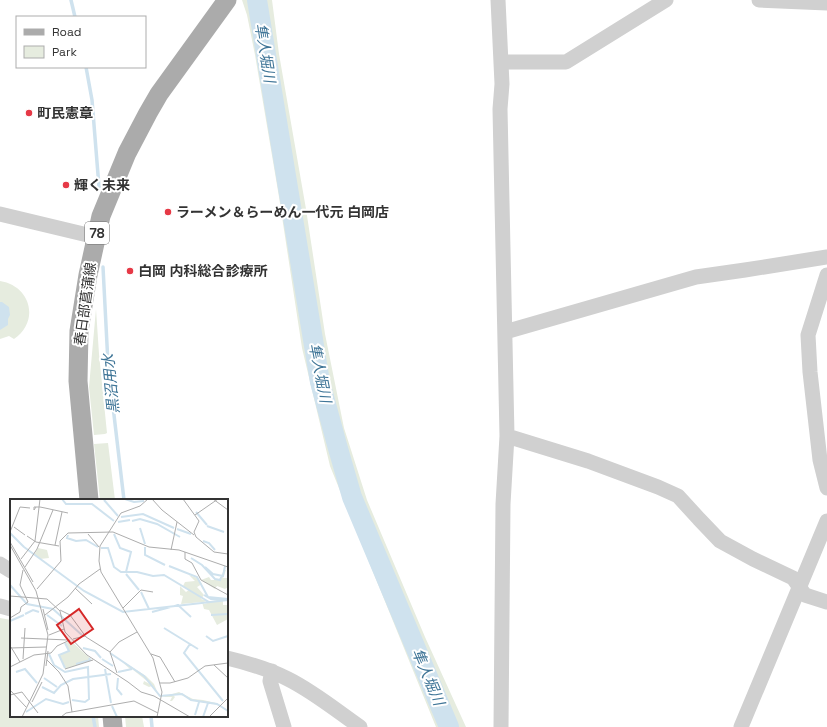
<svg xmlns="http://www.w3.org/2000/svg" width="827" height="727" font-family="'Space Grotesk','Noto Sans JP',sans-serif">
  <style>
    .green { fill: #e6ecdf }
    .water { fill: #cfe2ee }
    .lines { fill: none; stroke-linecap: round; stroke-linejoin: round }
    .stream { stroke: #cfe2ee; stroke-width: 3.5 }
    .river { stroke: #cfe2ee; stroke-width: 20 }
    .minor { stroke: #d0d0d0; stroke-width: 15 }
    .major { stroke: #ababab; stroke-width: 19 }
    .poi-dot { fill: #e63946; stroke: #fff; stroke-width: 1.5 }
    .labels { text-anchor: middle; stroke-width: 4; stroke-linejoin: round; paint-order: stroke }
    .shield { fill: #fff; stroke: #707070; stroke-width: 1 }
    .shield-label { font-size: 13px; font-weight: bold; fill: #333 }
    .poi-label { font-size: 14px; font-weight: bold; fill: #333; stroke: #fff; text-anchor: start }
    .street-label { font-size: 14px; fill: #333; stroke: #fff }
    .water-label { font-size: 15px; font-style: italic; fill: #3f7597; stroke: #fff }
    .inset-river { fill: none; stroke: #cfe2ee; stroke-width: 2 }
    .inset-road { fill: none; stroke: #adadad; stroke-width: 1 }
    .view { fill: #d62828; fill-opacity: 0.15; stroke: #d62828; stroke-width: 2 }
    .inset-edge { fill: none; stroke: #333; stroke-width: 2 }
  </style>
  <rect width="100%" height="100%" fill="#fff"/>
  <path class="green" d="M242,0H248L287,217L315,383L338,473L398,620L445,727H436L330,466L302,348L279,197L255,55L247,15Z
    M266,0H272L279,54L306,209L325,334L344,428L367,500L425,637L466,727H457L382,553L348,461L320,345Z
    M0,281C31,286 40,321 14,339L9,336L0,339Z
    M96,309L99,354L107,433L105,434L94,435L89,387Z
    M108,443L115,500H100L94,444Z
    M0,618L11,620V716H98L99,727H0Z
    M125,716H142L144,727H126Z"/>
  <path class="water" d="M0,302H2L9,307L10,315L8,319V325L0,330Z"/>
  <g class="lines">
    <path class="stream" d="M71,0L75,17
      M86,67L92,100L99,187
      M103,267L108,364L124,500
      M93,716L95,727
      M151,716L152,727"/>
    <path class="river" d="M257,0L320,382L337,445L352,497L449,727"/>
    <path class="minor" d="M498,0L502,84L500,109L507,436L503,504L501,727
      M759,0L827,3
      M501,62H566L666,0
      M0,214L96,237
      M827,275L808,335L810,372L820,460L827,488
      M505,332L696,277L745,270L827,257
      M507,436L588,461L658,487L678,496L699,519L720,541L753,559L793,578L805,595L827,602
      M0,564L11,571
      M0,606L11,609
      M227,658C248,663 269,669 288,679C314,692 337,711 360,727
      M272,671L270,681L284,727
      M741,727L827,521"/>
    <path class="major" d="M89,500L78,381L79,331L88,275L101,216L127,153L148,113L159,94L227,0
      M112,716L113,727"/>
  </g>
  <g class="poi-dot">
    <circle cx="29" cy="113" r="4"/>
    <circle cx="66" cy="185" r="4"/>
    <circle cx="168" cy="212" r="4"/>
    <circle cx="130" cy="271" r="4"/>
  </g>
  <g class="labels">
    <rect class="shield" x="85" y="222" width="24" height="22" rx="3"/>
    <g class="shield-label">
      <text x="97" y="238">78</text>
    </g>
    <g class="poi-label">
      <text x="37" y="118">町民憲章</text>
      <text x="74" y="190">輝く未来</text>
      <text x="176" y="217">ラーメン＆らーめん一代元 白岡店</text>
      <text x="138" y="276">白岡 内科総合診療所</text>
    </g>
    <g class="street-label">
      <text transform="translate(85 304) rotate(-82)" y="5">春日部菖蒲線</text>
    </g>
    <g class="water-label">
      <text transform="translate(265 53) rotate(81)" y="5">隼人堀川</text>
      <text transform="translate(320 373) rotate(79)" y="5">隼人堀川</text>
      <text transform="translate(111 384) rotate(-96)" y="5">黒沼用水</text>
      <text transform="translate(428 677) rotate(67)" y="5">隼人堀川</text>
    </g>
  </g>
  <g transform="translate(10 499)">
    <rect width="218" height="218" fill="#fff"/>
    <path d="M28,49L37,51L39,59L30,60L24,56ZM214,71H216L213,79H218V88L215,90L207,87L205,90L191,81L199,78L201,81H209ZM179,76L187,79L192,85L187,88L194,96L191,100L198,102L193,103L194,105L208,101L213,102V106H217L218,102V120L207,126L199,111L194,110L192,103L171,105L173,97L170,96V87L176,93L179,91L170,86L173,87L175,83L185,82ZM61,142L82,161L55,170L49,156L59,152L55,144ZM109,160L136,177L144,185L149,197L142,187L139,188L133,185L134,182L142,186L122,170L107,174L120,170ZM169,193L183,200L193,201L206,204L210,206L184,202L169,195L163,196L165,198L162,202H160L162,198H152Z" fill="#e6ecdf"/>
    <path class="inset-river" d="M52,0L56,5H82L104,22M115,0L124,3L134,2M94,1L108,17M186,13L197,26M111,18L133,15L164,29M122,22L130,20L147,25L170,38M108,23L120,21M197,27L214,33M130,29L135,45M167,30L181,35M0,34L14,48M104,35L110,49L121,53L116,73M58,36L57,39L66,42L76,41L88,48M193,42L199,44L205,51M14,48L74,92L113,113L218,101M135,48V56L155,66M91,49H98L104,68L111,73H127L143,77L154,76L199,103M181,59L192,66L205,80L210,81L212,76M159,67L187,78L198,98L218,100M195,68L203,75L213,77L215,67M116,75L129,91M0,86L17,105L43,110L73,137M131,93L139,110M194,96L201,100L218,101M142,113L168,106L181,118M15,115L23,111L29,113M37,116L52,127M201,116L218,115M0,122L14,116M154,129L188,150M196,137L203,142L218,137M55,144L59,152L49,156L55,169M180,145L174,154L213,202M73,149L85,152L91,159M100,154L134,177L150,197L172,195L181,201L207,205L218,212M39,155L44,166L55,173L78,168L79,200L75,203L62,201M92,160L103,167M66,165L80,161L79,159M95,170L101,204M6,173L15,170L27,184M108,173L122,170M34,179L47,188M108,179L107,190L112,196M32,188L44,194L51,186L63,180L101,175M102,207L107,218M16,213L36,200L53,205L59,203M185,216L189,203M193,218L198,204"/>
    <path class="inset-road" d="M138,0L130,7L111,14L90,47L89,62L91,73L143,159L152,193L147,218M142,0L152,11L184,36M173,0L189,22L184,33L186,38L204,53L218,55M203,0L218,11M26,8L24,11V8H30L35,9L58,14M185,16L208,0M4,28L15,36M0,33L10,8L20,9M78,35L89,48M17,37L26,43L49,47M0,43L23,83M0,46L26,92L38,136L33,175L12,218M45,46L52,13M161,51L167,23M175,53V60L182,64L191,81L218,96M11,60L25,42L30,0M15,68L27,50L43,11M65,89L82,105M27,90L51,62L50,42L58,34L103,33L139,48L169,51L218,68M0,97L37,100L50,112L55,133L77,156L118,183L131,193L144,197L180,218M113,109L131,91L143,93M33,110L38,131M50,111L60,116L76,138L100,153M35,116L58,98L69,85L90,70M0,119L10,113L11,108L18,103L10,86L13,71M39,136L54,130M11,139L58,141M63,140L75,137M1,148L10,163M0,149L36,148M141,155L150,158L165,183M13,160L15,129M37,161L49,173L58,187L62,213M204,166L218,179M36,167L38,152M0,168L24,156L41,154L47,147L60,141M55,170L83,161M107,174L100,153L109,143L127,133M150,184H160L178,179L195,167L218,164M0,191L16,208M0,196L12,193L28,214M22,203L32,183M51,218L56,214L124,202L148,214M199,218L218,199"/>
    <path class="view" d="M69,110L83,130L61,145L47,126Z"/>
    <rect width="218" height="218" class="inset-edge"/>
  </g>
  <rect x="16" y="16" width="130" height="52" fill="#ffffff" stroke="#adadad"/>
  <rect x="24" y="29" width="20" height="6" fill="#ababab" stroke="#adadad"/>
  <text x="52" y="36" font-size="12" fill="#333333">Road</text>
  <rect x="24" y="46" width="20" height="12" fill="#e6ecdf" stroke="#adadad"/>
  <text x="52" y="56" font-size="12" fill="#333333">Park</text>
</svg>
